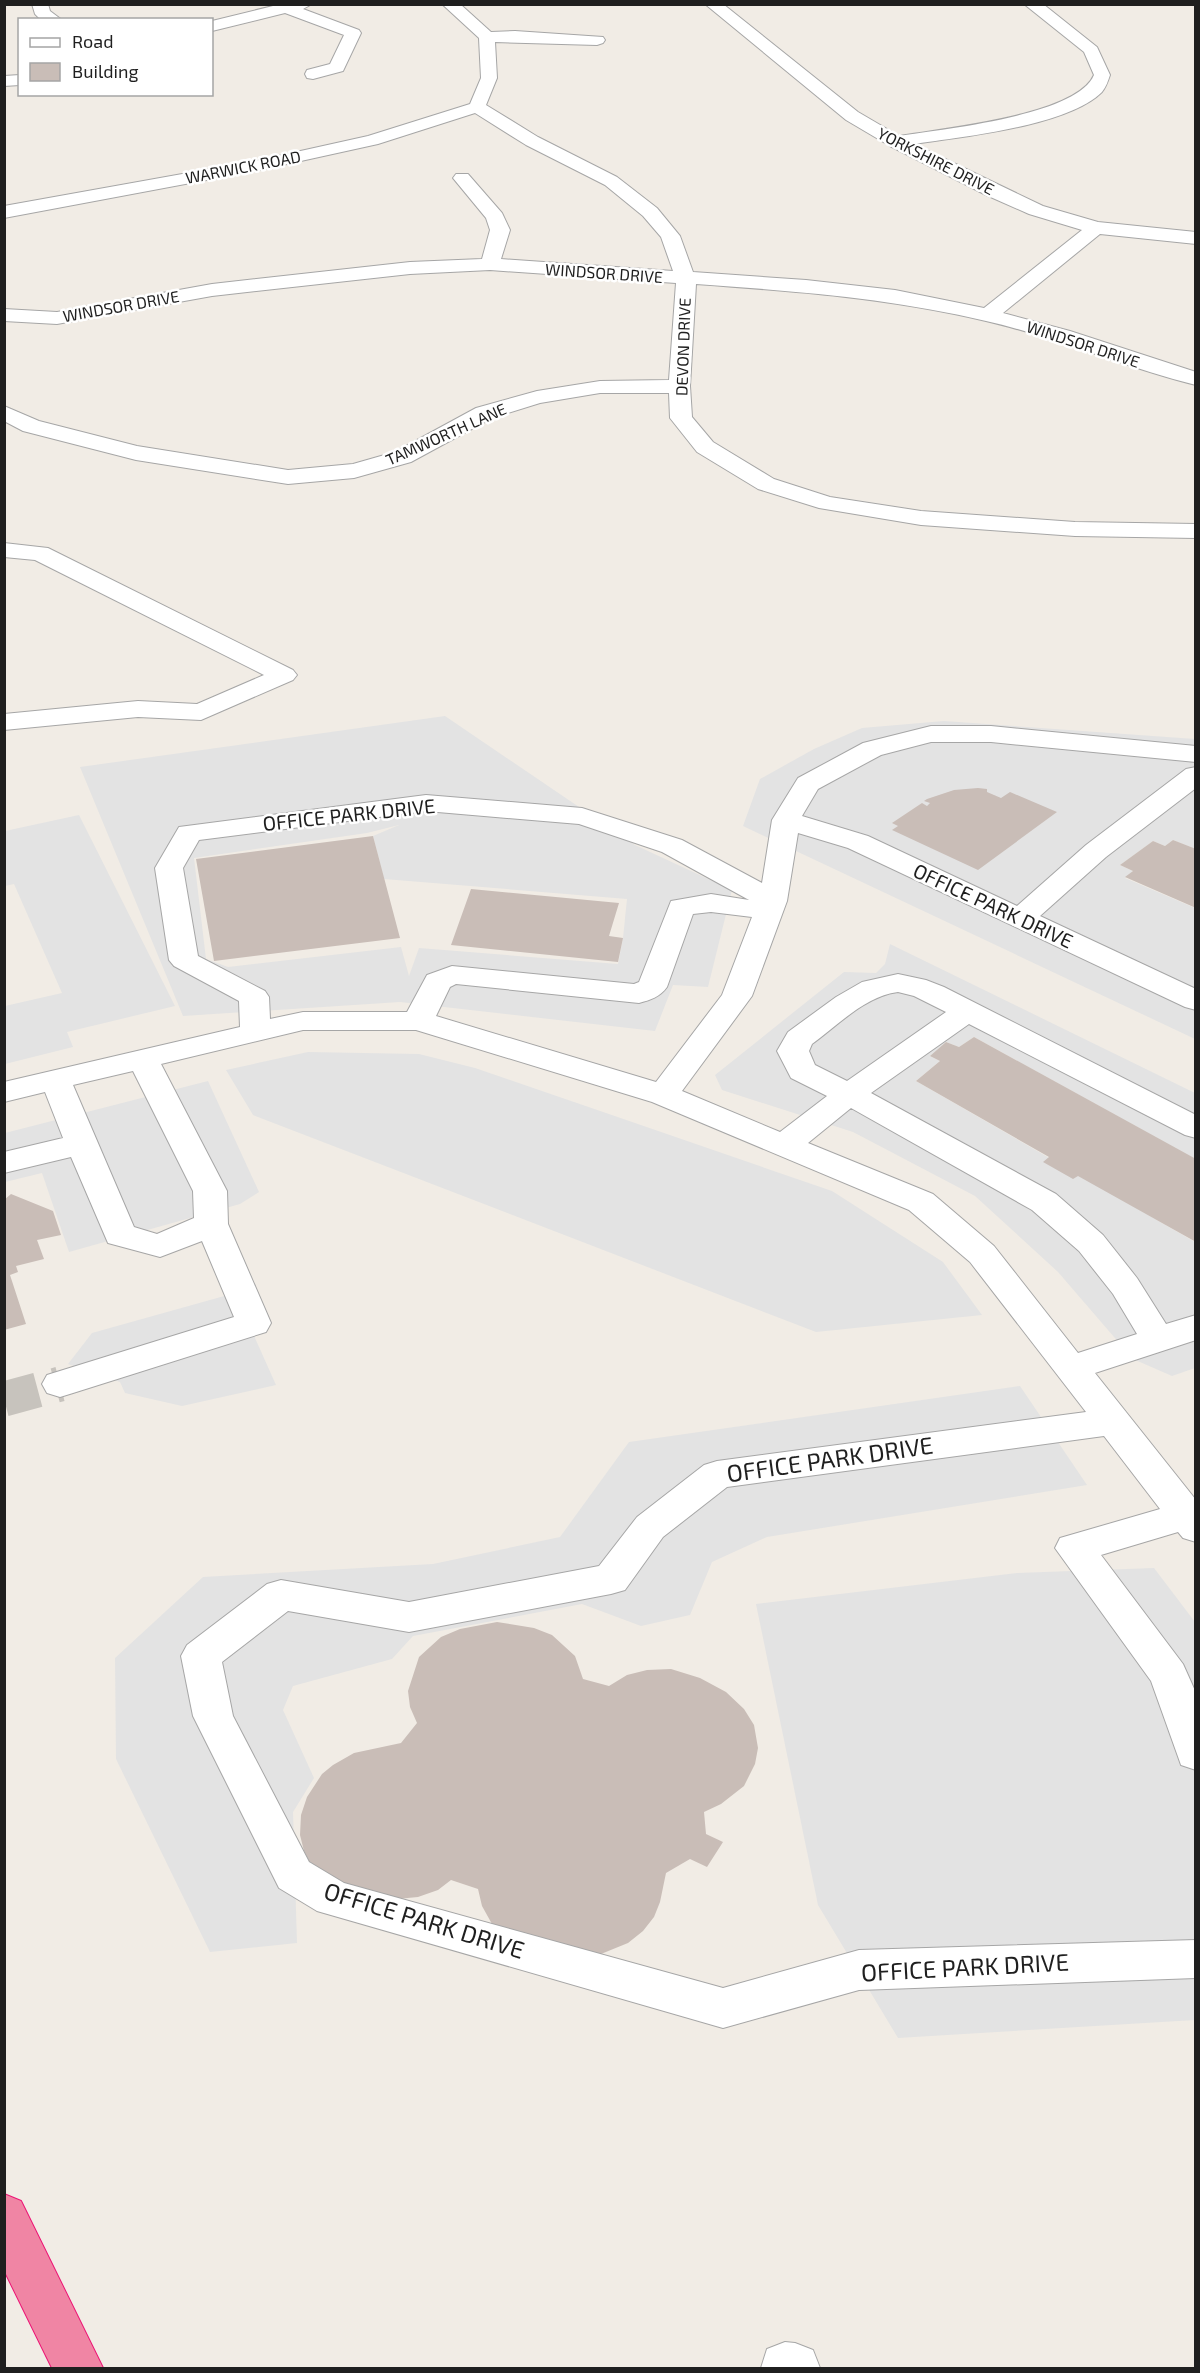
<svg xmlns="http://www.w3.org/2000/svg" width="1200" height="2373" font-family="'Exo 2',sans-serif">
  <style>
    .parking { fill: #e3e3e3; fill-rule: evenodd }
    .building { fill: #c9bdb7 }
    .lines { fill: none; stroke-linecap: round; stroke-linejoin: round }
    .minor-tunnel { stroke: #c7c3bd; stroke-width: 35; stroke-dasharray: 35 18; stroke-linecap: butt }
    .minor-casing { stroke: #a6a6a6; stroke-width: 2 }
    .highway-casing { stroke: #ed1375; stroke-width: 2 }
    .minor { fill: #fff; fill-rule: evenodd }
    .highway { fill: #f085a4; fill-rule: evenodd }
    .labels { text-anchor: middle; stroke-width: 5; stroke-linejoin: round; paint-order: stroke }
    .far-street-label { font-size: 16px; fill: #1f1f1f; stroke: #fff }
    .street-label { font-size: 20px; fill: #1f1f1f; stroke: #fff }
    .near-street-label { font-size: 24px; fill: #1f1f1f; stroke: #fff }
  </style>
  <rect width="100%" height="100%" fill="#f1ece5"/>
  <path class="parking" d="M445,716L635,845L732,890L708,987L673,985L655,1031L400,1002L183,1016L80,767ZM399,825L373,836L384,879L627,899L623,938L618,964L419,948L409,976L401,947L228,967L206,959L194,858L367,833Z
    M944,721L1195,739V849L1173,840L1165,846L1153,841L1120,865L1133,871L1125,878L1195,908V1039L743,826L760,779L814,749L862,728Z
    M79,815L175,1006L67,1032L73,1047L5,1064V1006L62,993L14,884L5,886V831Z
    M890,944L1195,1093V1159L974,1037L959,1047L946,1042L930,1056L940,1061L916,1081L1195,1242V1368L1172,1376L1133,1359L1058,1272L975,1196L853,1132L722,1090L715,1075L844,972L876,973L885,964Z
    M308,1052L419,1054L475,1068L832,1191L943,1262L982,1315L816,1332L253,1115L226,1070Z
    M208,1081L259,1192L240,1204L69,1252L42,1173L5,1182V1133Z
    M235,1293L276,1385L182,1406L125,1393L120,1382L68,1364L92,1333Z
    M1020,1386L1087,1485L767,1537L712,1562L690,1615L641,1626L582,1604L413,1636L392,1659L293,1686L283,1710L314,1778L293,1812L297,1943L210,1952L116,1759L115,1658L203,1577L433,1564L560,1537L629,1442Z
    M1154,1568L1195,1622V2020L898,2038L818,1905L756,1604L1017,1573Z"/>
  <path class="building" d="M978,788L987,789V792L1001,798L1010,792L1057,812L978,870L892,830L898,826L892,823L922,803L927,806L930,803L924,801L927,799L954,790Z
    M373,836L400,938L214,961L196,859Z
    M1173,840L1196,849V908L1125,877L1133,871L1120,865L1153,841L1165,846Z
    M471,889L619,903L609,936L623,938L618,962L451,945Z
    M974,1037L1196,1159V1242L1078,1176L1073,1179L1043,1162L1049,1157L916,1081L940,1061L930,1056L946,1042L959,1047Z
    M11,1194L53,1211L61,1235L37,1240L44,1259L16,1266L18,1272L10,1275L26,1324L4,1330V1200Z
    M497,1622L534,1628L552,1635L575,1656L583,1679L609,1686L627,1675L647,1670L671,1669L700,1678L726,1692L744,1709L754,1725L758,1748L755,1764L744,1786L721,1804L704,1812L706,1834L723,1842L707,1867L690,1859L666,1873L660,1902L654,1917L643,1931L628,1943L596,1956L508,1938L492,1924L482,1906L478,1889L451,1880L438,1890L418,1897L376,1901L311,1865L304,1851L300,1835L301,1815L307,1797L322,1774L333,1765L354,1753L401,1743L417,1723L410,1707L408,1691L419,1657L441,1637L460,1629Z"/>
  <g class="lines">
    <path class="minor-tunnel" d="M4,1399L60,1384"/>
    <g class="minor-casing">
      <path id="minor" d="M32,4H48L50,11L62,20H41L35,14Z
        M281,4H312L303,9L359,30L361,33L343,71L313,79L307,78L305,74L307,70L330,64L344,35L285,13L212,31V21Z
        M442,4H460L491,32L515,31L603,37L605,40L603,43L597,45L495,42L497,78L486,105L538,137L617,177L657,208L680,236L693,272L806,280L895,290L984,308L1082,230L1029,214L986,195L890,146L846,120L705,4H723L858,112L899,136C941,129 1077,116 1094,75L1084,52L1024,4H1043L1097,47L1110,75C1108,81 1106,87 1102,92C1068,126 962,137 914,144L1043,206L1098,222L1196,232V244L1100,234L1003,313L1070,331L1196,372V385C1125,368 1057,337 986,321C890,298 793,291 696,284L690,386L692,417L713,442L774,479L830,497L921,511L1075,522L1196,524V538L1075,536L921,525L819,508L758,489L697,452L670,418L669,393H600L540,403L492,418L411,462L354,478L288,484L136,460L23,431L4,421V406L39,421L137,446L288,470L353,464L395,452L476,408L537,391L600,381L669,380L676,283L490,270L410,274L212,296L57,324L4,321V309L57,312L212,284L410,262L482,259L490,230L486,218L453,178L456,174H468L502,213L510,230L501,259L673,271L661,237L643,216L605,185L526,145L475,113L378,144L260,170L4,218V206L260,160L368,136L470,104L481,78L479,38Z
        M20,75V85L4,86V76Z
        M4,543L48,548L293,670L297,675L293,680L201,720L138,717L4,730V714L138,701L197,704L264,675L35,560L4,557Z
        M931,726H991L1196,746V762L991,742H931L881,755L818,789L802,816L868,836L1017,906L1086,845L1186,769L1196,767V788L1106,857L1040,916L1196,989V1010L1185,1007L848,848L798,833L787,901L752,996L682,1091L780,1132L827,1096L791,1078L777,1051L788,1032L836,997L862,982L898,974L926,980L944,987L1196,1115V1138L1185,1135L969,1024L871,1093L1056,1194L1103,1235L1137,1278L1166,1324L1196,1315V1340L1095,1373L1196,1500V1542L1183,1538L1178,1532L1101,1555L1183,1664L1196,1693V1770L1181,1765L1151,1681L1055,1548L1060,1538L1160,1509L1104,1436L727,1487L663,1537L625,1590L611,1594L409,1632L288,1611L222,1662L233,1716L309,1862L344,1883L723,1988L859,1950L1196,1940V1978L859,1990L723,2028L317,1911L279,1888L193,1716L181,1656L187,1645L267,1584L281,1580L409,1602L599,1566L637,1517L704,1465L717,1461L1086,1412L970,1262L909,1210L652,1102L416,1030H303L161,1064L227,1191L228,1224L271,1323L266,1332L73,1393L60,1397L47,1393L42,1384L47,1375L234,1317L202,1241L160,1257L108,1243L71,1157L4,1173V1152L63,1138L45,1092L4,1102V1082L240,1027L239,1001L174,966L169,960L155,868L179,827L426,795L582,808L682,840L762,883L772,820L798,778L863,743ZM426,811L579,824L662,852L749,900L711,894L671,901L639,982L634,984L452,966L427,975L407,1012H303L270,1019L269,997L265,991L198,956L183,868L199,840ZM711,912L752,917L722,995L656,1082L436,1016L450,987L456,984L639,1003C650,1000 660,997 667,987L693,914ZM898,992L914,996L946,1012L847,1081L815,1065L809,1051L812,1044C837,1026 865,996 898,992ZM133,1071L193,1191L194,1218L157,1234L134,1227L73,1085ZM851,1108L1032,1210L1079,1251L1113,1294L1137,1334L1078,1353L994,1246L933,1194L808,1143Z
        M785,2342L795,2343L813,2350L820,2368H761L767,2349Z"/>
    </g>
    <g class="highway-casing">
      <path id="highway" d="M4,2194L21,2201L103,2368H52L4,2270Z"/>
    </g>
    <use href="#minor" class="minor"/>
    <use href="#highway" class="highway"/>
  </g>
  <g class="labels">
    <g class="far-street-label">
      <text transform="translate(936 161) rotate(27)" y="6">YORKSHIRE DRIVE</text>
      <text transform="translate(243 167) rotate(-11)" y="6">WARWICK ROAD</text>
      <text transform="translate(604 273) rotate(4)" y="6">WINDSOR DRIVE</text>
      <text transform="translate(121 306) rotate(-10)" y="6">WINDSOR DRIVE</text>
      <text transform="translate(1083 344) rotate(18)" y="6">WINDSOR DRIVE</text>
      <text transform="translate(683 347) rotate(-88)" y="6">DEVON DRIVE</text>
      <text transform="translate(446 434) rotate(-24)" y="6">TAMWORTH LANE</text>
    </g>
    <g class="street-label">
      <text transform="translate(349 815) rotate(-6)" y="7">OFFICE PARK DRIVE</text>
      <text transform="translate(993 906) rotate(25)" y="7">OFFICE PARK DRIVE</text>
    </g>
    <g class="near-street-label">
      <text transform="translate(830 1460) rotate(-8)" y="8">OFFICE PARK DRIVE</text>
      <text transform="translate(424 1921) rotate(17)" y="8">OFFICE PARK DRIVE</text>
      <text transform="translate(965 1968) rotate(-3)" y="8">OFFICE PARK DRIVE</text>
    </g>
  </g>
  <rect width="1200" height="2373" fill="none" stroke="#1f1f1f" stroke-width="12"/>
  <rect x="18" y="18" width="195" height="78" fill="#ffffff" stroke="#a5a5a5" stroke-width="1.5"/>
  <rect x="30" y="38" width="30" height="9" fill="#ffffff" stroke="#a5a5a5" stroke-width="1.5"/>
  <text x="72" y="48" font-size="18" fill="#1f1f1f">Road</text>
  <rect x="30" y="63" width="30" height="18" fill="#c9bdb7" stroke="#a5a5a5" stroke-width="1.5"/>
  <text x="72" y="78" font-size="18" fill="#1f1f1f">Building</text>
</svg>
